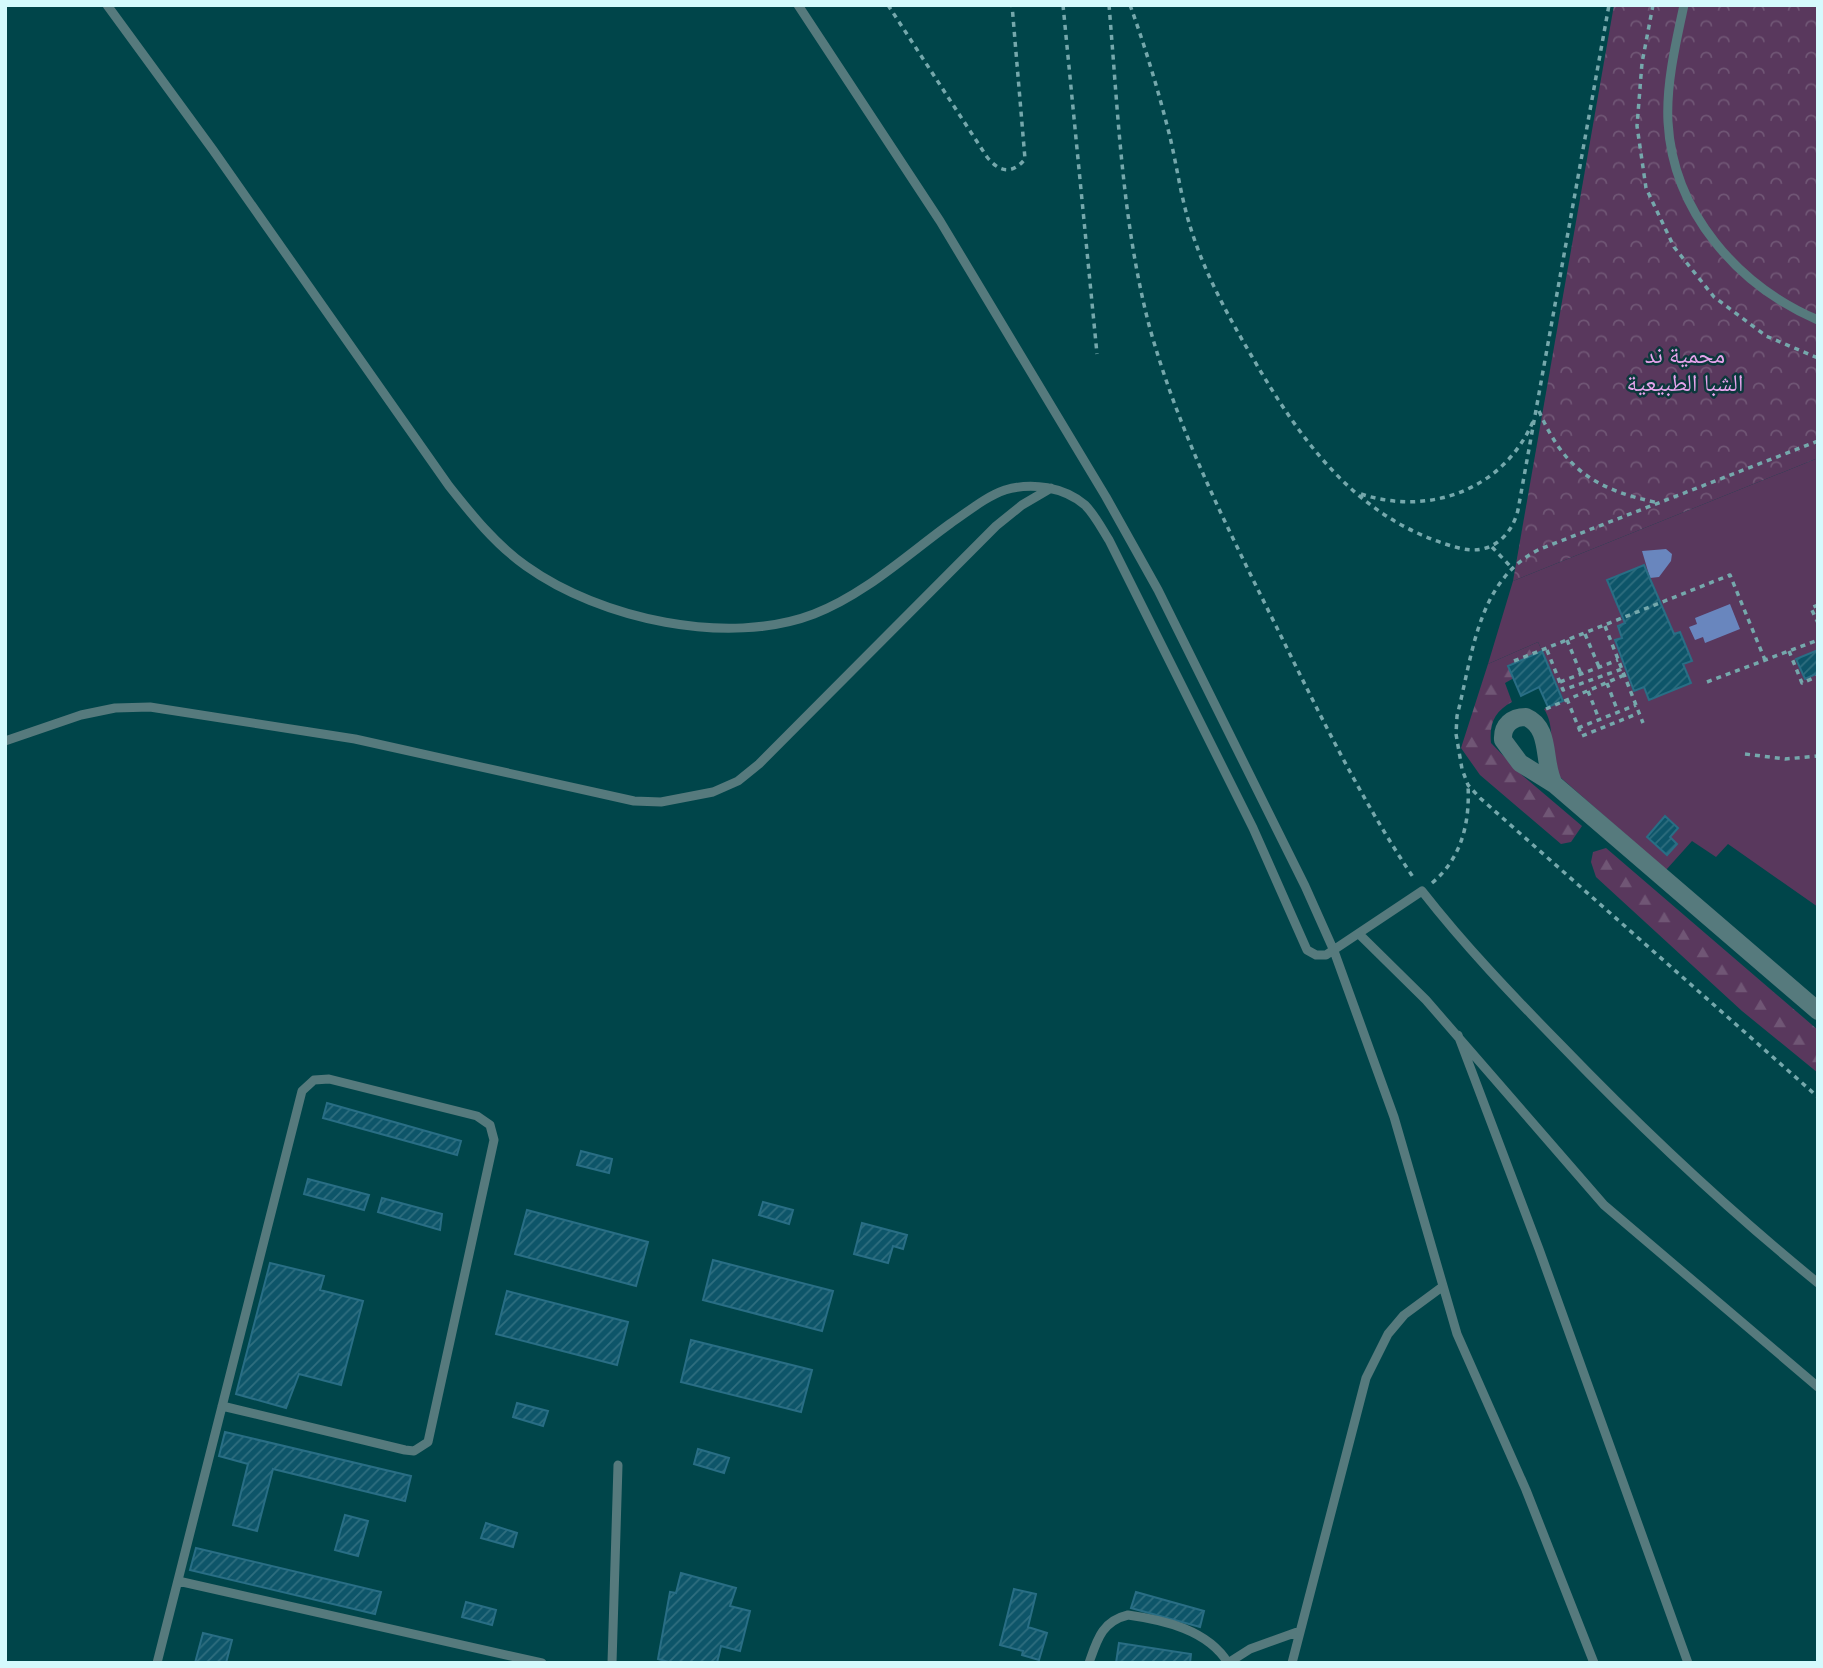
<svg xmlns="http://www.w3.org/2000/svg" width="1823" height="1668" font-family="'Space Grotesk','Noto Naskh Arabic',sans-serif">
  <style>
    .green { fill: #59385d }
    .forest { fill: url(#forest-firs) }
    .park { fill: url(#park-crowns) }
    .water { fill: #6986be }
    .building { fill: url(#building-hatch); stroke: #296e85; stroke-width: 2 }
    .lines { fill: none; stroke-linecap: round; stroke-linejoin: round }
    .path { stroke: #75a8ac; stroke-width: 3.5; stroke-dasharray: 5 5; stroke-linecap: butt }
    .service { stroke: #567a7d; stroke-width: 9 }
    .minor { stroke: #567a7d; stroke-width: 18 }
    .labels { text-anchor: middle; stroke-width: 5; stroke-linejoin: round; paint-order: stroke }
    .park-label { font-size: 24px; fill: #e6a4ec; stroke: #0d383c }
  </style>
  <defs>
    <pattern id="forest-firs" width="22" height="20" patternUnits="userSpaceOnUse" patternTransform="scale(1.75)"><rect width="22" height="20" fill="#59385d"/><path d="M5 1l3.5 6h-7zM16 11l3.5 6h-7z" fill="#705675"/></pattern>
    <pattern id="park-crowns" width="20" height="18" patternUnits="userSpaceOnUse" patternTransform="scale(1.75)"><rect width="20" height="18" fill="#59385d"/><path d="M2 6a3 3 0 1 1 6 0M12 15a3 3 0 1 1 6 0" fill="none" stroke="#705675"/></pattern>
    <pattern id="building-hatch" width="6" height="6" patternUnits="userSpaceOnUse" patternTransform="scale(1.75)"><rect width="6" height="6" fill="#0d5569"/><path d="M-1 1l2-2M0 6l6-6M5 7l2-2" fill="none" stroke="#2f6e7f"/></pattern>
  </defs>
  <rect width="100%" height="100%" fill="#00454a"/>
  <path class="green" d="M1818,458V907L1728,844L1716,857L1692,841L1666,870L1560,777C1545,755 1558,731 1544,709L1564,701L1538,642L1488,664L1513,581Z"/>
  <path class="forest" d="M1538,642L1542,651L1508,666L1514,678L1505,683L1512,702C1495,711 1489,723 1491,743L1523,776L1582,826L1571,842L1561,844L1480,775L1461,748L1488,664Z
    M1606,848L1818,1030V1073L1742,1011L1596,877L1591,862L1593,852Z"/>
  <path class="park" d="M1614,5H1818V458L1513,581Z"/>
  <path class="water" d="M1666,549L1672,554L1671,561L1659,577L1650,578L1642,551Z
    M1730,604L1740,629L1705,643L1703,637L1695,640L1689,627L1697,624L1695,618Z"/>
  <path class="building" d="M1644,565L1674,634L1680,632L1692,661L1683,664L1691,683L1649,700L1644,687L1634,691L1615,640L1622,638L1618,626L1625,623L1607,580Z
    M1818,650V673L1805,679L1796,659Z
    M1542,651L1563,701L1548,707L1539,687L1521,696L1508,666Z
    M1665,816L1678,828L1670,837L1677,844L1667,855L1647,837Z
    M327,1103L461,1141L457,1155L323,1118Z
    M581,1151L612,1159L609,1173L577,1165Z
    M308,1179L369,1195L364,1210L304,1194Z
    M382,1198L442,1214L440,1230L378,1212Z
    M763,1202L793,1210L789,1224L759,1215Z
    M527,1210L648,1242L636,1286L515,1254Z
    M862,1223L907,1235L903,1249L893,1246L888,1263L854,1254Z
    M713,1260L833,1291L822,1331L703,1300Z
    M270,1263L324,1276L320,1290L363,1301L341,1385L299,1374L286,1408L236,1394Z
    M507,1291L628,1322L617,1365L496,1334Z
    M691,1340L812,1370L801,1412L681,1382Z
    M517,1403L548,1411L543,1426L513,1417Z
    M225,1432L411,1476L405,1501L273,1469L257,1531L233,1525L248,1464L219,1456Z
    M698,1449L729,1458L724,1473L694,1464Z
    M345,1515L368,1521L358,1556L335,1550Z
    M486,1523L517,1533L513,1547L481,1538Z
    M196,1548L381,1592L375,1614L190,1570Z
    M681,1573L736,1588L730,1606L750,1611L740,1651L721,1646L717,1663H672L658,1659L670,1592L676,1593Z
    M1014,1589L1036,1594L1028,1627L1047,1633L1039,1660L1022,1655L1023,1651L1000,1645Z
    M1136,1592L1204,1611L1200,1627L1131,1608Z
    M466,1602L496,1610L492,1625L462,1617Z
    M203,1633L232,1640L226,1663H195Z
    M1119,1643L1191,1654L1190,1663H1116Z"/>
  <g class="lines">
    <path class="path" d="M888,5L987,157C999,172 1012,175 1025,159L1012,5
      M1063,5L1097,354
      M1109,5C1118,111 1122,221 1149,325C1178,431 1227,527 1276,626C1319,713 1361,800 1415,880
      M1130,5C1146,49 1159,93 1170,137C1177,167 1181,197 1190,226C1204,272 1227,314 1251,355C1301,441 1357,521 1459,548C1489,556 1511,538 1518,510L1609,5
      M1653,5L1642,63L1637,126L1646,188L1674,247L1714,297L1766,336L1818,358
      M1539,411C1565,471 1597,490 1659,503
      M1818,441L1540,549C1477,580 1473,654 1457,716L1456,734L1462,769L1468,785L1480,798L1818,1097
      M1361,494C1431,517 1506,488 1534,419
      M1492,547L1511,567
      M1818,605L1811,608L1818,623
      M1605,626L1643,723
      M1585,634L1599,667
      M1567,640L1581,674
      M1547,650L1563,690L1622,669
      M1789,651L1802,683L1818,676
      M1514,661L1730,575L1765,660
      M1560,682L1618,660
      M1707,682L1818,640
      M1607,683L1618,712
      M1588,691L1599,719
      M1567,699L1582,736L1639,713
      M1546,709L1624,675
      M1578,728L1636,705
      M1745,754L1785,759L1818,756
      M1432,883C1462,858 1470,822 1468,785"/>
    <path class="service" d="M107,5L213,150L449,486C472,515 495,544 526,566C600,619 728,647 814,614C864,595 908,554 951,523C969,511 985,497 1005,490C1032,482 1064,487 1085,505C1095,515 1102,529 1109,540L1253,828L1307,950L1316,955H1326L1422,891C1465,946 1512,995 1561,1045C1642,1129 1727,1209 1818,1283
      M798,5L940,221L1106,497L1158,590L1305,886L1334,951L1394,1117L1457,1334L1526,1490L1594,1663
      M1684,5C1676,42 1666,84 1668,122C1673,212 1738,286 1818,320
      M5,741L81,715L115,708L150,707L355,739L634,801L661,802L713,792L738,781L759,764L996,526L1022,505L1051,488
      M1359,934L1426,1000L1604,1205L1818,1387
      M1458,1035L1539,1249L1688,1663
      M178,1581L542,1663
      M157,1663L302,1091L314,1080L329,1079L477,1116L490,1125L494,1140L428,1442L414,1451L405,1450L222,1406
      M612,1663L618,1465
      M1089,1663C1097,1640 1102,1621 1128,1615C1164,1620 1208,1630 1228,1663
      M1228,1663L1250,1649L1300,1631
      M1292,1663L1366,1378L1388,1334L1404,1315L1442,1287"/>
    <path class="minor" d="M1554,784C1542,763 1552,728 1526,717C1512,717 1502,725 1503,740L1520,763L1554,784L1818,1011"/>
  </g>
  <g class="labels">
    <g class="park-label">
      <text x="1685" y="363">محمية ند<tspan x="1685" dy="28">الشبا الطبيعية</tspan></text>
    </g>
  </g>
  <rect width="1823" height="1668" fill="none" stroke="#d5fafd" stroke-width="14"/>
</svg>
